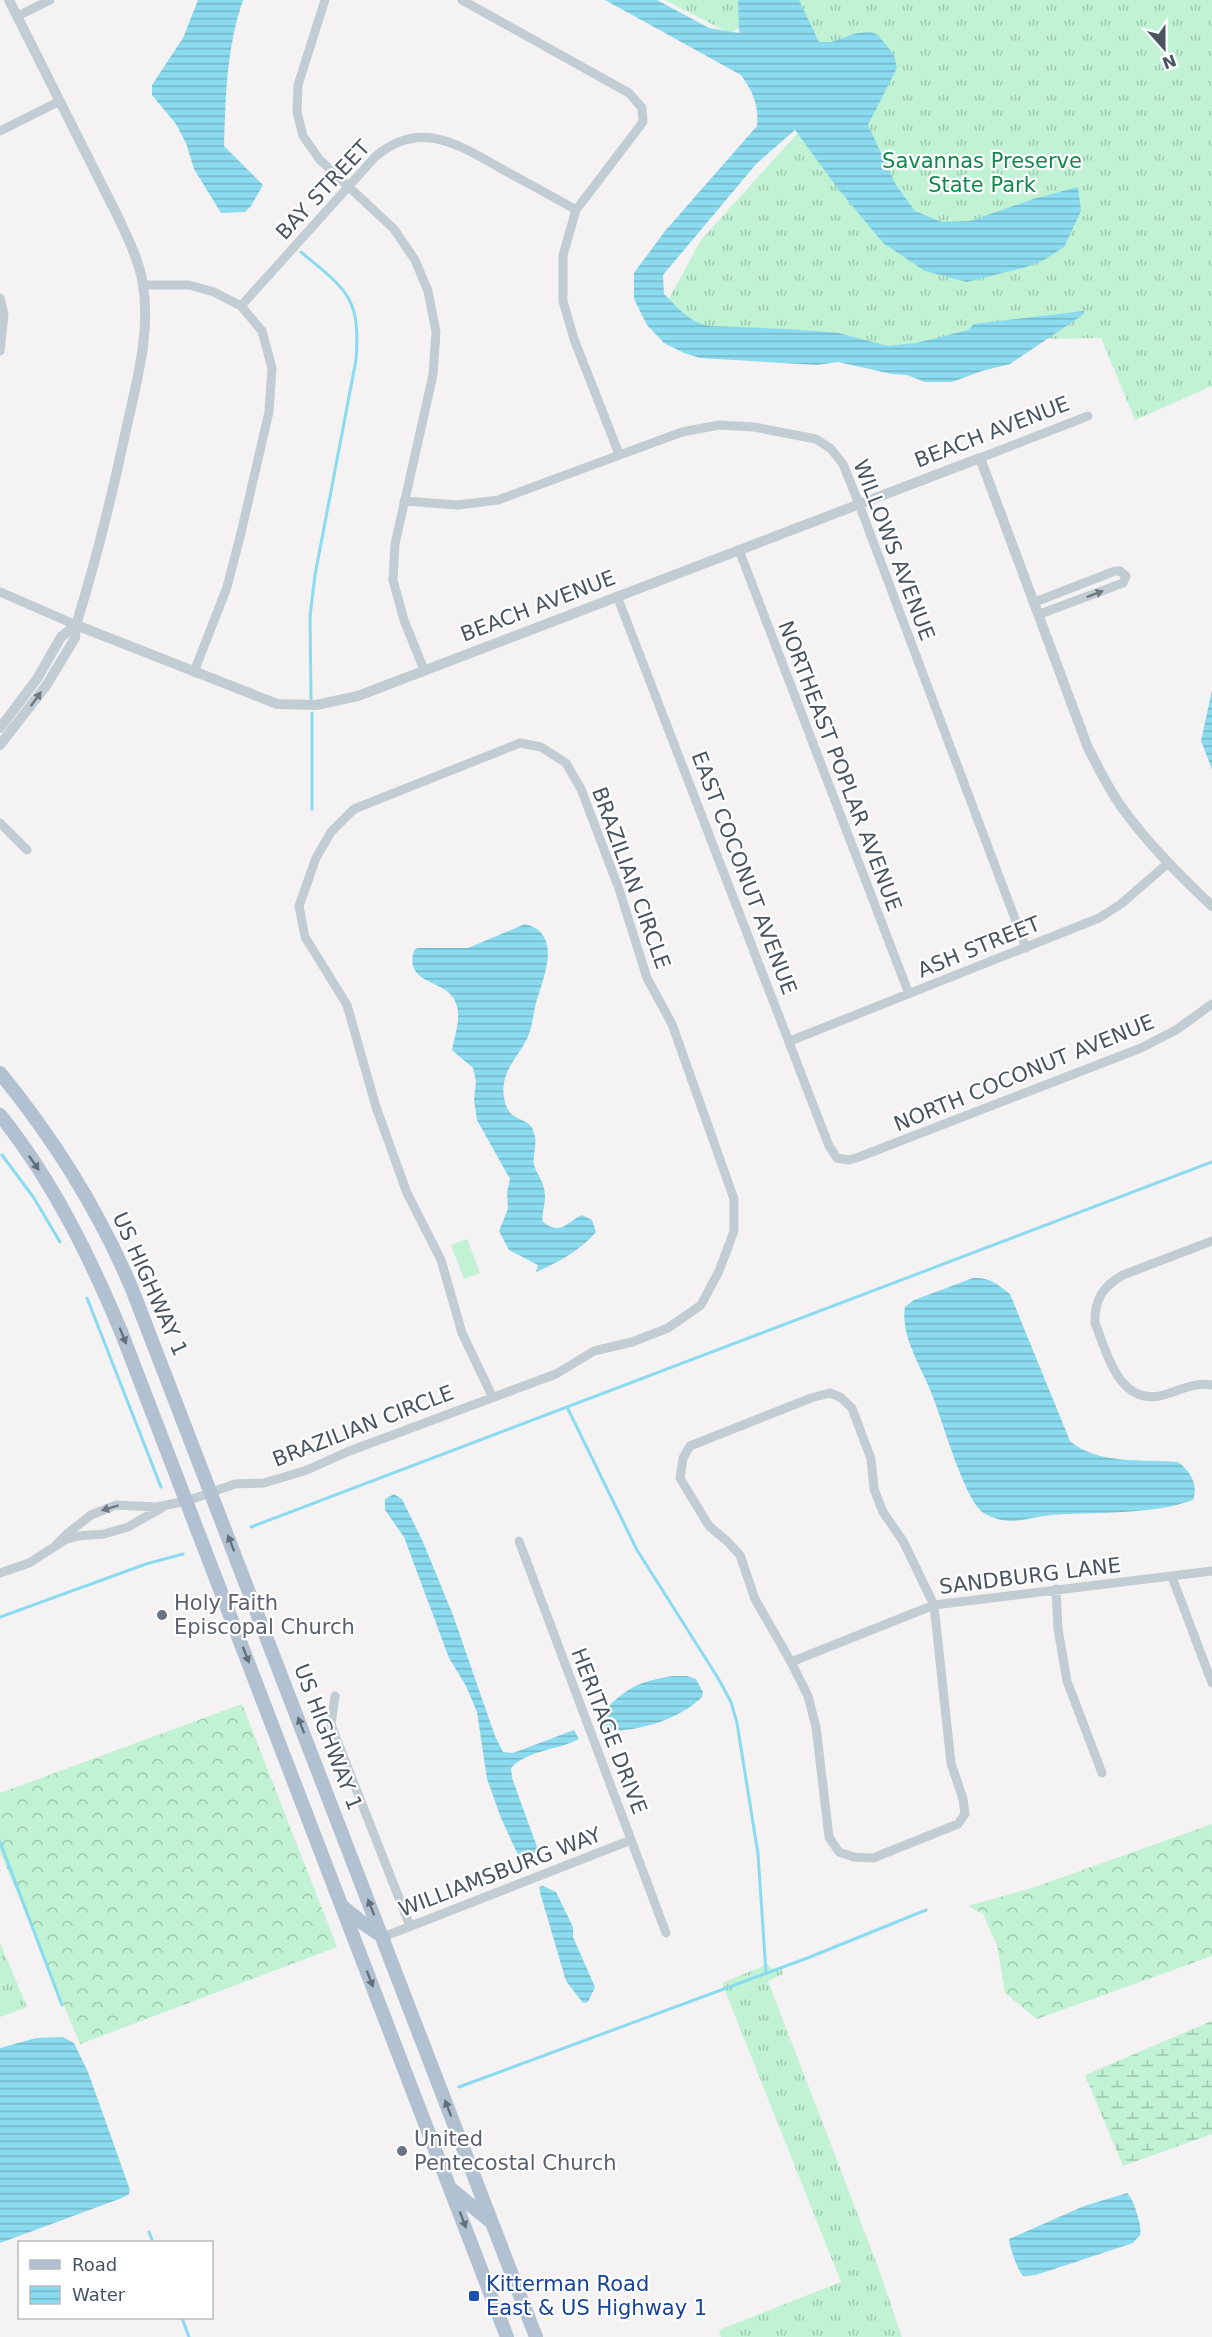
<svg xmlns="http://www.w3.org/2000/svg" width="1212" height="2337" font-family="'DejaVu Sans',sans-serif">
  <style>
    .grass { fill: url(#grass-tufts) }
    .forest { fill: url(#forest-crowns) }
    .wetland { fill: url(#wetland-marsh) }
    .pitch { fill: #c0f2d3 }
    .water { fill: url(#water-rules) }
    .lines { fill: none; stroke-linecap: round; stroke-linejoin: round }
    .stream { stroke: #8bdbf0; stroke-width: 3 }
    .minor { stroke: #c2ccd3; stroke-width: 9 }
    .tertiary { stroke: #c2ccd3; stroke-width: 10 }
    .primary { stroke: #b1c1d1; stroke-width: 14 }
    .oneway { fill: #6d7982 }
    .oneway2 { fill: #62707c }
    .worship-dot { fill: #6b7280; stroke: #fff; stroke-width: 2 }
    .transit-dot { fill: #1a4fb4; stroke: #fff; stroke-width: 2 }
    .labels { text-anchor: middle; stroke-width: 4.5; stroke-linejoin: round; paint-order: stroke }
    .park-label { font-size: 21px; fill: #14874d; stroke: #fff }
    .street-label { font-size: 21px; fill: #485560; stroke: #fff }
    .worship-label { font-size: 21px; fill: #5b616d; stroke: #fff; text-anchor: start }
    .transit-label { font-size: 21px; fill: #164399; stroke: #fff; text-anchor: start }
  </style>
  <defs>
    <pattern id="grass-tufts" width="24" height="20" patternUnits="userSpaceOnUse" patternTransform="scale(1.5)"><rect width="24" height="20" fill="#c0f2d3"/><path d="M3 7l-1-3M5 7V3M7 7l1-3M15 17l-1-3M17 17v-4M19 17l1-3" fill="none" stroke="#9ec7af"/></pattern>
    <pattern id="forest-crowns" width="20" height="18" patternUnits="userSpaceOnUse" patternTransform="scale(1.5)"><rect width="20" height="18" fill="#c0f2d3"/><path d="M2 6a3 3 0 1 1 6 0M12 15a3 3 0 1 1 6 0" fill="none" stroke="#9ec7af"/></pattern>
    <pattern id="wetland-marsh" width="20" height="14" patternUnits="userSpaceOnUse" patternTransform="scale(1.5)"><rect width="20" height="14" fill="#c0f2d3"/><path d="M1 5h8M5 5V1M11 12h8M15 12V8" fill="none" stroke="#9ec7af"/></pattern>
    <pattern id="water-rules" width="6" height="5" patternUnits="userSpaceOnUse" patternTransform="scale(1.5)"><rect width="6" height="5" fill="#8bdbf0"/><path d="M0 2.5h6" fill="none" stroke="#74b4c6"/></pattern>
  </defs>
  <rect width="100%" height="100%" fill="#f4f2f2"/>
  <path class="grass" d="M665,0H1212V386L1135,420L1101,338L1030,339L762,361L661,313L701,240L822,106L751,16L731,34Z
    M0,1943L27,2007L0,2017Z
    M768,1964L773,1971L781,1969L783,1974L768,1981L878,2267L902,2337H721L719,2330L841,2282L722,1983Z"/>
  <path class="forest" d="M242,1704L337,1947L80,2044L0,1852V1793Z
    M1212,1824V1956L1037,2019L1005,1993L997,1945L983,1914L968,1906L1032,1888Z"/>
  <path class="wetland" d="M1212,2021V2134L1123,2166L1085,2075Z"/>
  <path class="pitch" d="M467,1239L480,1273L464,1279L451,1245Z"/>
  <path class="water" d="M198,0H243C226,51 226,93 224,146L263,185L251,206L245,212L221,213L194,169L186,143L176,124L152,95V85L183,38Z
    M605,0H657L709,28L739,33L738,0H799L819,42H831L857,33L871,32L878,35L894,55L897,68L868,125L896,185L915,211L942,222L970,221L1033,199L1078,187L1081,211L1064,247L1044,260L1026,267L967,282L925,271L883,243L836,186L795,130L757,163L663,275L664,294C678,308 689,322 709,326L788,329L839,333L888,346L916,343L968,330L974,324L1084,311V314L1010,364L982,371L952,382H925L907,375L892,374L838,362L816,365L700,358L684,353L664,343L647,325L634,299V273L665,231L757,126C759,105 753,92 741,75Z
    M1212,690V769L1201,741Z
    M525,924C564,934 543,978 536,1003C533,1013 533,1024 529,1034C523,1051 507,1064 504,1083C502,1093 505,1111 514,1116C523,1122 531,1121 534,1133C538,1144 532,1155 534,1165C537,1175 544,1181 545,1195C546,1204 541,1212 543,1222C561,1236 567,1222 582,1215L592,1220L596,1232C581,1250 557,1263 536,1272L538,1265L509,1250L499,1231L508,1209L507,1192L510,1179L477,1120L474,1100L476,1081L473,1068L452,1050C455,1034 463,1014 454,999C443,979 404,985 414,950L418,948H468Z
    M973,1278C989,1277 998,1284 1010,1294L1070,1441C1098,1465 1143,1459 1178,1462C1190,1471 1199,1485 1193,1500C1154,1515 1094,1512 1052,1515C1038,1516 1024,1521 1011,1521C1002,1521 988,1517 981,1511C963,1494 943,1423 933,1397C923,1369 900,1337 905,1307L914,1300Z
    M394,1494L402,1499L423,1542L453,1615L495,1736L503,1752L513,1753L574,1730L579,1739C558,1750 528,1750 511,1768L512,1778L540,1855C538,1863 533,1864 525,1864L517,1853L501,1818L487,1779L477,1712L466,1686L449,1658L404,1537L385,1510V1499Z
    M672,1676H687L696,1679L703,1692L702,1697C679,1720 639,1731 608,1731L601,1726V1714C626,1688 637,1682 672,1676Z
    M543,1886L556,1892L573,1927V1937L595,1987L588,2002L583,2003L566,1981L541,1896L539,1887Z
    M63,2037L74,2043L88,2072L130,2190L129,2194L122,2198L0,2243V2048L36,2038Z
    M1127,2193C1133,2197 1143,2228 1140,2235C1138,2238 1135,2240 1133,2243L1036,2275L1023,2276C1018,2271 1009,2246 1009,2239L1084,2206Z"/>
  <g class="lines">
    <path class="stream" d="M301,252C346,290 361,296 356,360L315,575L310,616L311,699
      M312,809V713
      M2,1155L34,1198L60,1242
      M87,1298L161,1487
      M567,1407L637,1550L718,1678L731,1702L737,1723L758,1854L766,1973
      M251,1527L1212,1162
      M0,1617L146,1564L183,1554
      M0,1842L62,2005
      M459,2087L810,1957L926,1910
      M149,2232L153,2242
      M182,2318L189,2337"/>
    <path class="minor" d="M325,0L298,85L297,112L303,136L320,160L394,229L415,260L428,291L436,332L433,375L395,544L393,580L404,620L424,670
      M462,0L629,93L642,108L643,122L576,210L563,255V301L574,339L619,454
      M18,16L50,0
      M0,131L60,101
      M143,285H189L214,292L241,306L262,331L272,368L269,412L240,537L227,587L194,672
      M0,298L4,314L0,351
      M241,306L375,157C420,118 459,145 502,169C527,183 552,196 576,210
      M980,458L1088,416
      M404,501L458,505L498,500L682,432L719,425L754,427L816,439L831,449L843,464L859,504L1026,948
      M739,550L909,994
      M0,592L76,625
      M617,596L829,1146L837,1158L849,1160L859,1157L1141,1048L1176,1030L1212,1004
      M1035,602L1115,571H1120L1126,576L1123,583L1040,614
      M0,823L27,850
      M790,1041L1099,918L1121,904L1167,864
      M1212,1241L1123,1275C1103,1286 1094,1300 1095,1323C1108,1355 1120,1410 1167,1394C1183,1389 1196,1382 1212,1385
      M830,1393L840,1397L852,1408L871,1459L874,1489L883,1512L903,1541L934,1605L951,1763L963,1799L965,1814L958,1824L873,1858L854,1857L839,1852L829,1837L816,1727L808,1696L791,1662L755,1599L740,1555L727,1541L709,1526L680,1478L683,1458L690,1446L811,1398Z
      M519,1541L666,1933
      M57,1544L68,1533L91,1515L116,1505L156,1507L187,1501L235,1484L264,1483L307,1470L347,1452L556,1374L594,1351L632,1342L668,1328L701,1305L719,1271L734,1231V1199L672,1024L647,978L619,889L581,789L566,763L541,747L520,743L354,809L331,832L316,858L299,906L305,937L347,1005L376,1107L407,1193L441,1260L462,1333L492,1396
      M0,1573L29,1563L65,1540L78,1536L104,1534L128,1527L163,1507
      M1172,1577L1212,1683
      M1056,1589L1058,1629L1067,1681L1102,1773
      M791,1662L934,1605L1212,1571
      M335,1696L331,1725L410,1926
      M383,1937L631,1840"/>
    <path class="tertiary" d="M76,625L277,704L316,705L358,696L980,458L1088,748C1100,770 1110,793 1126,813C1151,847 1181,877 1212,906
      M0,728L37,679L61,637L76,625
      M0,745L46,686L75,638L76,625C96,561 112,496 126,430C136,384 151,332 143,285C140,263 129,241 120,221L9,0"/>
    <path class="primary" d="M0,1073C54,1139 99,1211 132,1289L536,2337
      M0,1115C53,1181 90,1257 122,1334L507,2337
      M343,1907L364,1924L383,1937
      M451,2189L490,2221"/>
  </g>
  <defs><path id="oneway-solid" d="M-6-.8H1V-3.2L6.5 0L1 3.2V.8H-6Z" transform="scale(1.5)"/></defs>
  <g class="oneway">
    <use href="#oneway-solid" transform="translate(1095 594) rotate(-21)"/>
    <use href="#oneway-solid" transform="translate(36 699) rotate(-54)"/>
    <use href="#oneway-solid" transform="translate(110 1508) rotate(163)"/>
  </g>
  <g class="oneway2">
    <use href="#oneway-solid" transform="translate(34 1163) rotate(55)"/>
    <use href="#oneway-solid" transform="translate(123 1336) rotate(68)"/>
    <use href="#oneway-solid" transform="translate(231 1543) rotate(-111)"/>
    <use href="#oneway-solid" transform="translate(246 1655) rotate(69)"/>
    <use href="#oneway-solid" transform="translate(301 1725) rotate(-111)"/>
    <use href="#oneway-solid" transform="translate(371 1907) rotate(-111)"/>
    <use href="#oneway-solid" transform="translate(370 1979) rotate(69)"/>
    <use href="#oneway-solid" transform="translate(448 2108) rotate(-111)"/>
    <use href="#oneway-solid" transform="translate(463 2220) rotate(69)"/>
  </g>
  <g class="worship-dot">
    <circle cx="162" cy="1615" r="6"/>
    <circle cx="402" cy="2151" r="6"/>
  </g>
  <rect class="transit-dot" x="468" y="2290" width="12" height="12" rx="3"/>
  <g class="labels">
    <g class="park-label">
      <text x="982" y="168">Savannas Preserve<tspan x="982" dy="24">State Park</tspan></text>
    </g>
    <g class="street-label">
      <text transform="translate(323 190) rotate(-47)" y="7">BAY STREET</text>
      <text transform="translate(992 432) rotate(-21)" y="7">BEACH AVENUE</text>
      <text transform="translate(894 550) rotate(69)" y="7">WILLOWS AVENUE</text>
      <text transform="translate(538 606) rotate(-21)" y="7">BEACH AVENUE</text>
      <text transform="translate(840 766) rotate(69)" y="7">NORTHEAST POPLAR AVENUE</text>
      <text transform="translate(744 873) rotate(69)" y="7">EAST COCONUT AVENUE</text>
      <text transform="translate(631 878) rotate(70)" y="7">BRAZILIAN CIRCLE</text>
      <text transform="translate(979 947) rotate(-22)" y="7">ASH STREET</text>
      <text transform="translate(1024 1073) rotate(-22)" y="7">NORTH COCONUT AVENUE</text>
      <text transform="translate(150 1284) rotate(66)" y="7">US HIGHWAY 1</text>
      <text transform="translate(363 1426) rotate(-21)" y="7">BRAZILIAN CIRCLE</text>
      <text transform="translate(1030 1576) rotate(-7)" y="7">SANDBURG LANE</text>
      <text transform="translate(609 1731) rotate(69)" y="7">HERITAGE DRIVE</text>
      <text transform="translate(328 1737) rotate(69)" y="7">US HIGHWAY 1</text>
      <text transform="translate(500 1872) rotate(-21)" y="7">WILLIAMSBURG WAY</text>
    </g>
    <g class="worship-label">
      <text x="174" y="1610">Holy Faith<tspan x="174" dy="24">Episcopal Church</tspan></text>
      <text x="414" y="2146">United<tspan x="414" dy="24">Pentecostal Church</tspan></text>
    </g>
    <g class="transit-label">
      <text x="486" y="2291">Kitterman Road<tspan x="486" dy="24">East &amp; US Highway 1</tspan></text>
    </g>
  </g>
  <rect x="18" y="2241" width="195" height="78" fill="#ffffff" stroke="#b6bbbf" stroke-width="1.5"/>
  <rect x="30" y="2260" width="30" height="9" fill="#b1c1d1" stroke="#b6bbbf" stroke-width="1.5"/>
  <text x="72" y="2271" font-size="18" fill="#485560">Road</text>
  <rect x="30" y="2286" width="30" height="18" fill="url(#water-rules)" stroke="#b6bbbf" stroke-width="1.5"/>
  <text x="72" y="2301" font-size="18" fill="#485560">Water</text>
  <g transform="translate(1164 48) rotate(159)" stroke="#ffffff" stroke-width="4.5" paint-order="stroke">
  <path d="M0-4.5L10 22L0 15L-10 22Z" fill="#485560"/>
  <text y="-9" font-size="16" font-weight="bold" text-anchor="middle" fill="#485560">N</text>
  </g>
</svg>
